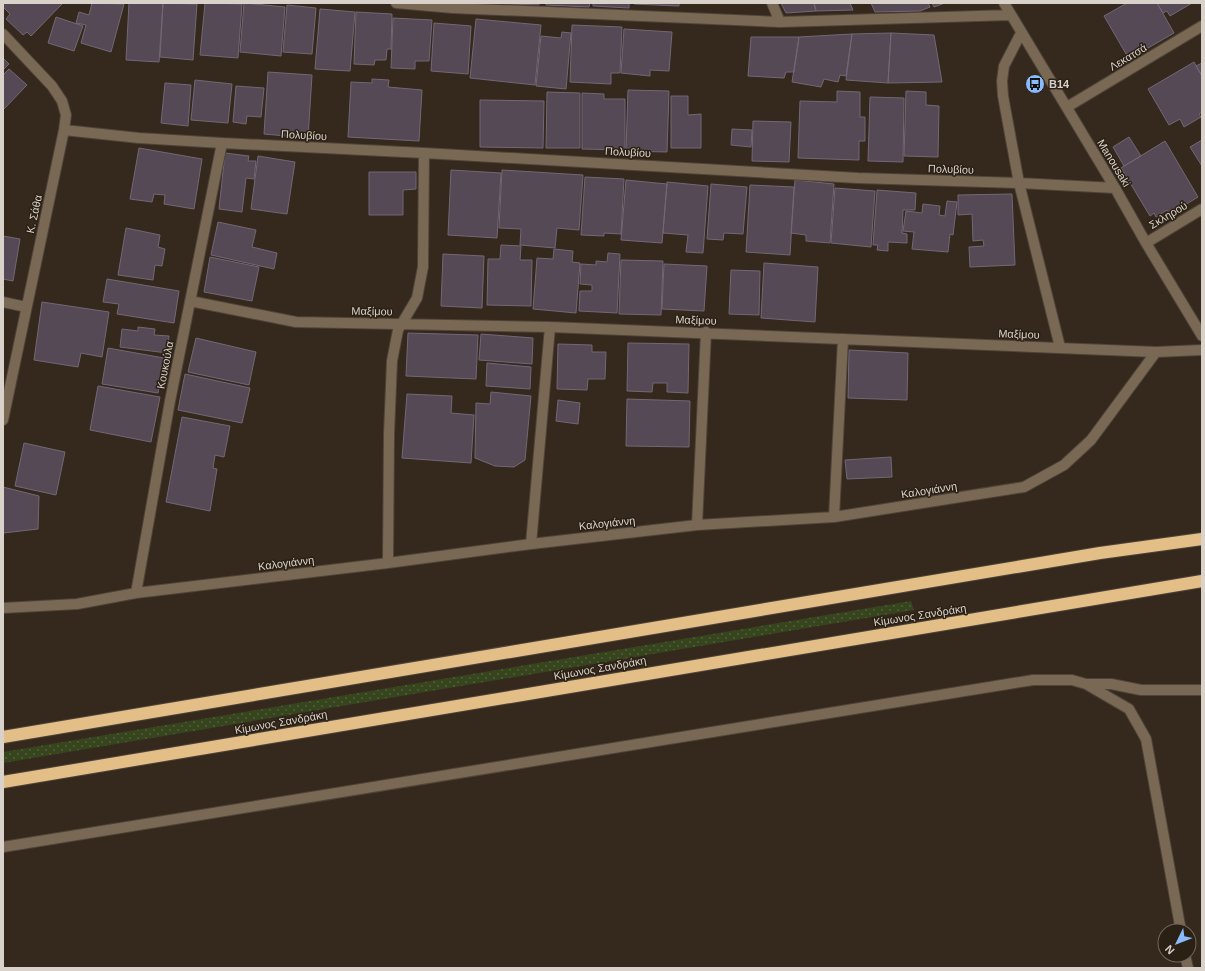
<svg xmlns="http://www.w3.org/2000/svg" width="1205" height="971" font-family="Arial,sans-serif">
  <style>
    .grass { fill: url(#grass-dots) }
    .building { fill: #554956; stroke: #746775 }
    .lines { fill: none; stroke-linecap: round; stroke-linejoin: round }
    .minor-casing { stroke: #4f443a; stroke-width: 12 }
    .highway-casing { stroke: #4f443a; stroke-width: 14 }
    .minor { stroke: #796954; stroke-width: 10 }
    .highway { stroke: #e4be87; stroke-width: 12 }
    .labels { text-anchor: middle; stroke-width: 3; stroke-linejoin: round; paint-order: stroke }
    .street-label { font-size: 11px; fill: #d9d2ca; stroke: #2b2014 }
    .poi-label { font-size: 11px; font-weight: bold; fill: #d9d2ca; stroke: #2b2014; text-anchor: start }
  </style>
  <defs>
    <pattern id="grass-dots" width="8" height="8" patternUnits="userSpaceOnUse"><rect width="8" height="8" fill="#36451d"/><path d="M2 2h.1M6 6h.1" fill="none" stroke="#525f3c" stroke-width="1.8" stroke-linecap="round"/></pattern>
  </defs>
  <rect width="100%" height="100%" fill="#35291e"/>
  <path class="grass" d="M911,601L914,610L3,763V752Z"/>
  <path class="building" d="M3,3H63L31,36L27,32L23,35L6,19L10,14L3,7Z
    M92,3L124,4L111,52L81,43L86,25L76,23L79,12L89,15Z
    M129,3H163L159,62L126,60Z
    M163,3L197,4L193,60L160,57Z
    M205,3L242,4L238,58L200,55Z
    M244,3L285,7L281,56L240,52Z
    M504,3H539V5L504,4Z
    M546,3H590L589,7L546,5Z
    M593,3H629V8L593,6Z
    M634,3H679V6L634,4Z
    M781,3H814L816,11L786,13Z
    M814,3H850L853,10L816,11Z
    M871,3H928L930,7L920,11L875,12Z
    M932,3H945L934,7Z
    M1127,3H1157L1174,33L1129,59L1104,16Z
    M1157,3H1192L1170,16L1167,11L1163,13Z
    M287,5L316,8L312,54L283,52Z
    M320,9L355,12L350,71L315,69Z
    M356,12L392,14L391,49H387L386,60H375L374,65L354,64Z
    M56,17L83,26L74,51L48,43Z
    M393,18L432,20L429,61H415V69L391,68Z
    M476,19L541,25L535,85L470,78Z
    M434,23L471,26L468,74L431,71Z
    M572,25L622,27L620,73H611V84L570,82Z
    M624,29L672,32L669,71L650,70V76L621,73Z
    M562,32L571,33L566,89L536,86L541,36L561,38Z
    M891,33L934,35L942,82L888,83Z
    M891,33L888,83L846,80L852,34Z
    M852,34L846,76L840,75L838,82L824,79L821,87L792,82L799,37Z
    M751,37H799L794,72H786L784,78L748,76Z
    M3,58L9,64L3,70Z
    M1194,62L1202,76V112L1199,114L1201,117L1184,127L1180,119L1169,125L1148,89Z
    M1202,63V76L1196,66Z
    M9,69L27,85L3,110V75Z
    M268,72L312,75L308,138L264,134Z
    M372,79L389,80L388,87L422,90L419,141L348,137L351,82L372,83Z
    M195,80L232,84L228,123L191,120Z
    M165,83L191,85L188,126L161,123Z
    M236,86L264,88L261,117L247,116L246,124L233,122Z
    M628,90L669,91L667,152L626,151Z
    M837,91L860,92V117H865V141H859V160L798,158L800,101L837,102Z
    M906,91L926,92V105L939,106L938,157L904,156Z
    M547,92L580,93V148H546Z
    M582,93L604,94V99H625V150L582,149Z
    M671,96H688V115L701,114V148H671Z
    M870,97L904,98L903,162L868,161Z
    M480,100L544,101L543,148L480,147Z
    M753,121L791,122L789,162L752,161Z
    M732,129L752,130L751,147L731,145Z
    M1129,137L1141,156L1124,166L1113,147Z
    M1202,140V166L1190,147Z
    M1165,141L1198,197L1170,214L1167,210L1156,217L1154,213L1150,216L1121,168Z
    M139,148L202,159L194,209L164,204L165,195L154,194L152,202L130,199Z
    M225,153L249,156L248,161H256L254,179L246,178L242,212L219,209Z
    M258,156L295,162L287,214L251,209Z
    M451,170L501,173L497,238L448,235Z
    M502,170L583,175L579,230L557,228L555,248L520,245L521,229L499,228Z
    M369,172H416V189L403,190V215H369Z
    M585,177L624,179L621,234L604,233V236L581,235Z
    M626,180L667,184L662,243L621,240Z
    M795,180L834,184L830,243L806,241V235L791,233Z
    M667,182L708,186L703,253L686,252L688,235L663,233Z
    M711,184L747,187L743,234L724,233L723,240L707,239Z
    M750,185L794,187L790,255L746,252Z
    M835,188L875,191L871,247L831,243Z
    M877,190L916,193L915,210H903L902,233L907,234V243L888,242V251L877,250L878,245H873Z
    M1012,194L1015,265L970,267L969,247L984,246L983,240L973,241L972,214L958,215V195Z
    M947,201L957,202L953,235L950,234L948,252L912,249L914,232L903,231L906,211L922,213L923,204L940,206L939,215L945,216Z
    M218,222L256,230L252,247L277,253L274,269L211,255Z
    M126,228L160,235L158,247L165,249L162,266L155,265L153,280L118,275Z
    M3,236L20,239L13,281L3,279Z
    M501,245L521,246L520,260H532L531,306L487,305L488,259H500Z
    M554,249L573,251L572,262L580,263L576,313L533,309L537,258L553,259Z
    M608,253L620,254L617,313L579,311L580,291H592V285L580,284L581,264L596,265V261L607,262Z
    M443,254L484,256L482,308L441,306Z
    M210,257L259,267L252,301L204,292Z
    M621,260L663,261L661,315L619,314Z
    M764,263L818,267L815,322L761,318Z
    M664,264L707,266L704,311L662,309Z
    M731,270L760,271L759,315L729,314Z
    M107,279L179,291L174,323L117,314L119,304L103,302Z
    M42,302L109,312L102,357L81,353L78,367L34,360Z
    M138,327L155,329L154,335L169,336L167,353L120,347L122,329L138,331Z
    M408,333L478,335L476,379L406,376Z
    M481,334L533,338L532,364L479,360Z
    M196,338L256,352L249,385L188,372Z
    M628,343L689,344L688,393L667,392V383H653L652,392L627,391Z
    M558,344L592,345V352H606L605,379H588L587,390L557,389Z
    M108,348L164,358L158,393L102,384Z
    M849,350L908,353L907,400L848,398Z
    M487,363L531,367L530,389L486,386Z
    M185,374L250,388L242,423L178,410Z
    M98,386L160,397L151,442L90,430Z
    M491,392L531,396L525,460L514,467L495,466L475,458L476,403L490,404Z
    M407,394L452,396L451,413L474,415L471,463L402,458Z
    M627,399L690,401L689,447L626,446Z
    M558,400L580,403L578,424L556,421Z
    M182,417L230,426L224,457L215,455L213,468L217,469L210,511L166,502Z
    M24,443L65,452L56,495L15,486Z
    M891,457L892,477L847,479L845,460Z
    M3,487L39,496L38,529L3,533Z"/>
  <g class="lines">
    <g class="minor-casing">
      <path id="minor" d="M396,3L453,8L780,22L1011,15
        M772,3L780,22
        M1004,3L1115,188L1146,243L1202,336
        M1021,33L1004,66L1002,81L1003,96L1019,183L1060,347
        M3,34L52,86L62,101L66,115L64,130L3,420
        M1067,107L1202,26
        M64,130L139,138L222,143L424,153L858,178L1019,183L1115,188
        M1146,243L1202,209
        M190,301L296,322L550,327L1156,352L1202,350
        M3,302L26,307
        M834,517L843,339
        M697,525L706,332
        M531,544L550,327
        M388,563L389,434L392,361L398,330L417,298L423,267L424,153
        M136,593L170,401L222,143
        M3,608L77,604L136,593L388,563L531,544L697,525L834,517L1024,487L1064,465L1091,440L1156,352
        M1086,684H1111L1141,690H1202
        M3,847L1033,680H1072L1086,684L1129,709L1146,739L1181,931
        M1185,955L1188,968"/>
    </g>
    <g class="highway-casing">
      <path id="highway" d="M3,737L1100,553L1202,539
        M3,782L1202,581"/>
    </g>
    <use href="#minor" class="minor"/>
    <use href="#highway" class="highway"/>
  </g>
  <defs>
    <g id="bus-disc" transform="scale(1)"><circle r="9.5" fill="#88bafc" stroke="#2b2014"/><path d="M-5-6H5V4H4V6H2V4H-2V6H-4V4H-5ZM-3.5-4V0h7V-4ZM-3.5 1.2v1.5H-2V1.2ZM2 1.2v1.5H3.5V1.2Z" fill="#111"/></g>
  </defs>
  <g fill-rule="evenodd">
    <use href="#bus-disc" x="1035" y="84"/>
  </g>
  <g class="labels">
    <g class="street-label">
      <text transform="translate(1128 57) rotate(-31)" y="4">Λεκατσά</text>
      <text transform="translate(304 135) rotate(3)" y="4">Πολυβίου</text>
      <text transform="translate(628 152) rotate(3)" y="4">Πολυβίου</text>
      <text transform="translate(1114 163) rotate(59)" y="4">Manousaki</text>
      <text transform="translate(951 169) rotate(2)" y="4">Πολυβίου</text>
      <text transform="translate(34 214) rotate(-78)" y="4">Κ. Σάθα</text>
      <text transform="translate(1168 215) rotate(-31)" y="4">Σκληρού</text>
      <text transform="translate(372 311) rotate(1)" y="4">Μαξίμου</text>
      <text transform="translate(696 320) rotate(2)" y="4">Μαξίμου</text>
      <text transform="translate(1019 334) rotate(2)" y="4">Μαξίμου</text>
      <text transform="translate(165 365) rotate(-79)" y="4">Κουκούλα</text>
      <text transform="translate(929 490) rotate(-9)" y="4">Καλογιάννη</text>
      <text transform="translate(607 523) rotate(-6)" y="4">Καλογιάννη</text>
      <text transform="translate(286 563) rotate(-7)" y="4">Καλογιάννη</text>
      <text transform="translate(920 615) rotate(-9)" y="4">Κίμωνος Σανδράκη</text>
      <text transform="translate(600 668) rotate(-10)" y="4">Κίμωνος Σανδράκη</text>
      <text transform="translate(281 722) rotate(-10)" y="4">Κίμωνος Σανδράκη</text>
    </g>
    <g class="poi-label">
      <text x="1049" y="88">Β14</text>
    </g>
  </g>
  <rect width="1205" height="971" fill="none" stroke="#d9d2ca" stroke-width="8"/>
  <g transform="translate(1177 943) rotate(227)"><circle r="19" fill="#2b2014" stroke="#71675d"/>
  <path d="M0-3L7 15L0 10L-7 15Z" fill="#88bafc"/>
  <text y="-6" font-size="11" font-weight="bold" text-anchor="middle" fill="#d9d2ca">N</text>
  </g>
</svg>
